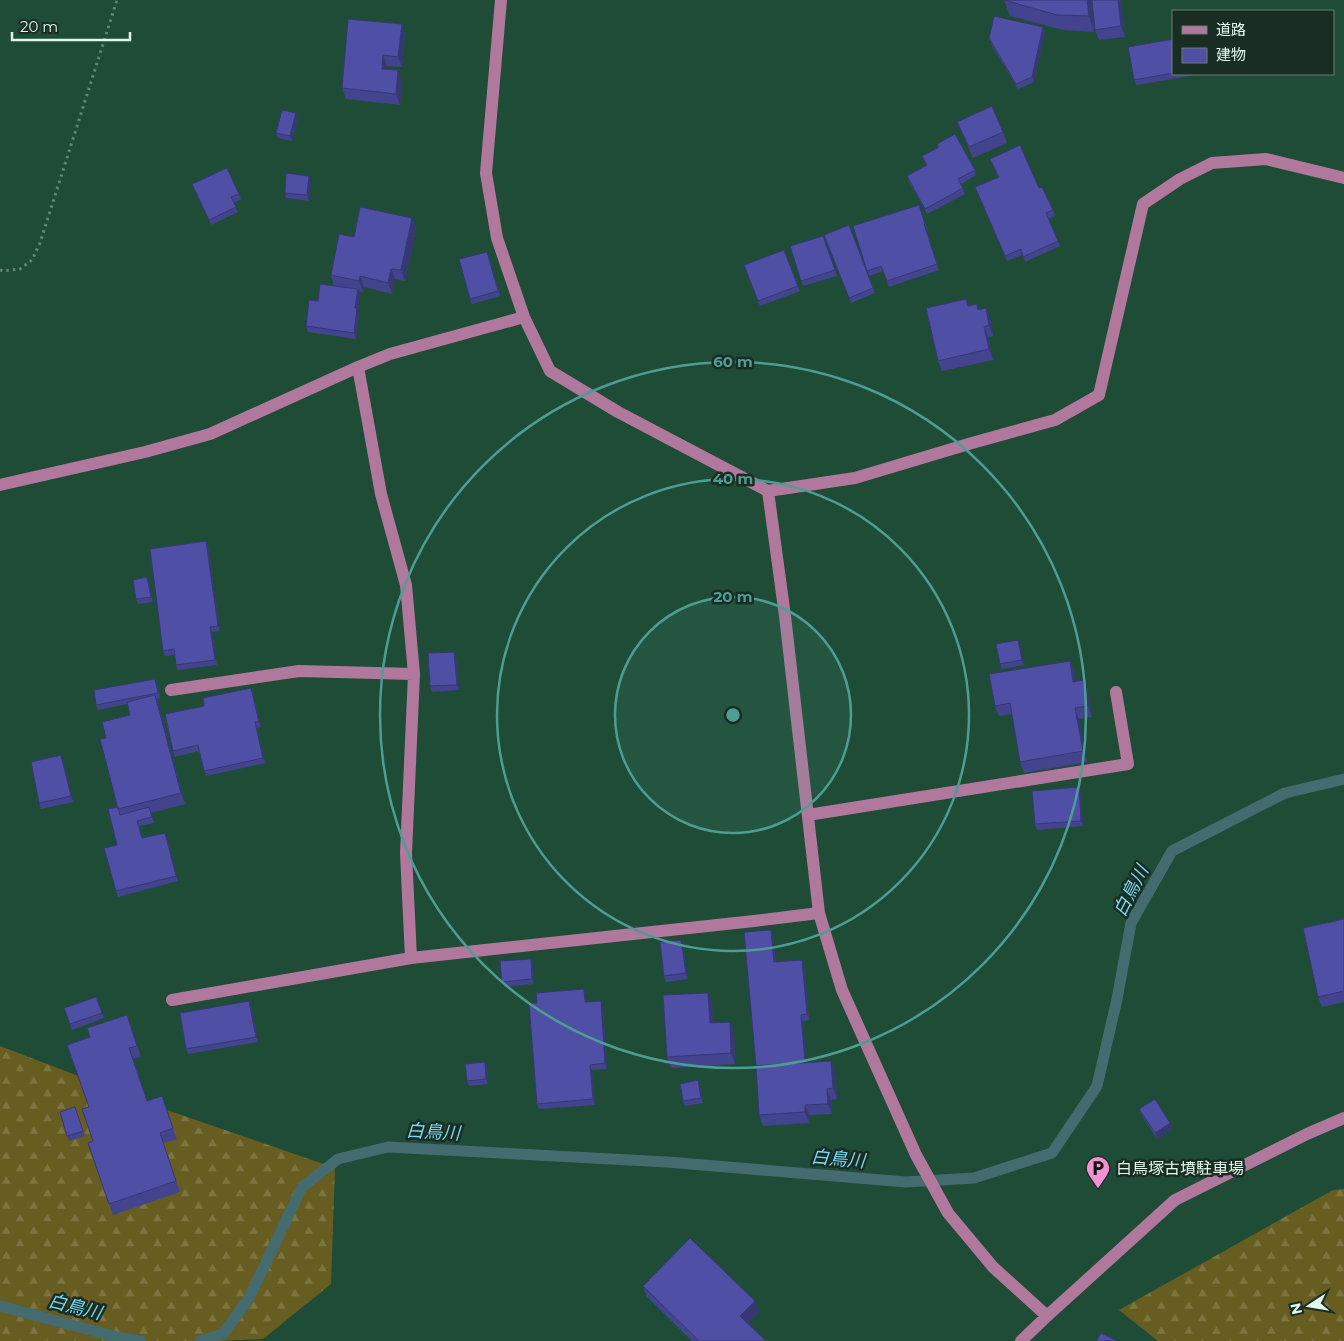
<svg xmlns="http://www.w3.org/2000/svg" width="1344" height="1341" font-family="Montserrat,'Noto Sans JP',sans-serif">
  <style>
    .forest { fill: url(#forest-firs) }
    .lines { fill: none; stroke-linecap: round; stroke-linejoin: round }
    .stream { stroke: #446c70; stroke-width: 11 }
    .path { stroke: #608673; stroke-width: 3; stroke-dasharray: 2.5 4; stroke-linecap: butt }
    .minor { stroke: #b1789e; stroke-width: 12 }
    .wall { fill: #44448e }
    .shaded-wall { fill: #373774 }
    .building { fill: #4f4fa5; stroke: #373774 }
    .ring { fill: none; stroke: #4e9d94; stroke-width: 2.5 }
    .labels { text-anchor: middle; stroke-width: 5; stroke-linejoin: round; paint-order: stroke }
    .poi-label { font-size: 16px; fill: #e1f9eb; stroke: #1a2d23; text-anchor: start }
    .water-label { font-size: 18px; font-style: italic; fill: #79d8f5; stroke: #1a2d23 }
    .centre { fill: #4e9d94; stroke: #1a2d23; stroke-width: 2.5 }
    .ring-label { font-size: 15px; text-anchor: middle; font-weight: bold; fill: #4e9d94; stroke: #1a2d23; stroke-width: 5; stroke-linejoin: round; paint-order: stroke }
  </style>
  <defs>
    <pattern id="forest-firs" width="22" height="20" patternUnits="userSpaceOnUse" patternTransform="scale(1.25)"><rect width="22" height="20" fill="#675d21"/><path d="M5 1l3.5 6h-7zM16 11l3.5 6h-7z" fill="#7c7541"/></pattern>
  </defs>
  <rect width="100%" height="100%" fill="#1f4c36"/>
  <path class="forest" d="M0,1046L167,1110L335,1168L331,1284L263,1339L217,1341H0Z
    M1344,1189V1341H1158L1119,1310L1333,1190Z"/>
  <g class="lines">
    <path class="stream" d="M0,1306L121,1338L141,1341
      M200,1341L223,1334L249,1298L302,1187L338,1159L388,1147L667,1162L906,1182L974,1178L1052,1153L1097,1086L1117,999L1131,923L1172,851L1285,793L1344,779"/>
    <path class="path" d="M0,270L3,271L20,269L32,260L40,243L117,0"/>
    <path class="minor" d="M501,0L486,173L497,238L524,317L550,371L618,412L768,491L855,478L972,443L1055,420L1099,395L1143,204L1180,179L1212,163L1266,159L1344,178
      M358,367L381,494L406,585L414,674L406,853L411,958
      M0,485L145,452L210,434L358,367L390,354L524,317
      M768,491L785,616L819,913L842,990L916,1155L948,1213L993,1267L1047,1316
      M171,690L299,671L414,674
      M808,815L1128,764L1116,692
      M172,1000L411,958L754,921L819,913
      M1021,1341L1047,1316L1175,1200L1307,1134L1344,1118"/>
  </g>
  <path class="wall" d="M1004,0H1091L1094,32L1063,30L1010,16Z
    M1092,0H1121L1125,37L1099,40L1095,30Z
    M402,24L405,35L402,67L387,66L386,69L402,81L400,105L346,99L342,88Z
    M1043,27L1045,32L1034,82L1018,89L991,44L989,38Z
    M1173,39V74H1202L1136,85L1134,80Z
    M298,119L292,141L278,138L276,133Z
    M957,122L1003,132L1007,143L973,158Z
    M937,144L975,170L976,175L961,184L965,194L927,214L909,182L907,176L926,166L922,156L938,148Z
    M990,159L1039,188L1053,210L1055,216L1048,219L1060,246L1025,262L1022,255L1007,261L975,187L998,177Z
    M311,181L309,201L286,198L285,193Z
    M192,184L239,194L241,199L234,203L238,212L211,225Z
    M919,205L927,229H926L939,270L889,287L883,271L869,276L853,226Z
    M412,218L416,229L405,281L395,279L392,294L364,287L363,292L358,291L360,294L358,310L359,314L356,339L308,332L306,326L318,301L334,286L331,275L354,237Z
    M849,225L875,293L851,303L824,235Z
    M823,236L837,276L803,286L790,246Z
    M784,250L800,291L760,306L744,265Z
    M489,257L500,296L472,304L470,299Z
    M977,304L979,310L986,308L990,319L993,336L988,337L993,360L942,371L938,361L969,306Z
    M206,541L208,547L220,631L212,632L217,665L178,670L176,665L175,655L165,656L163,651Z
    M149,582L153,602L138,604L136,599Z
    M1018,640L1020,646L1024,665L1002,669L1000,664Z
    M454,652L456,657L459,690L432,692L430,686Z
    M1070,661L1074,671L1075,681L1083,680L1087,690L1092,717L1079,719L1087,762L1024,773L1020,762L1012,714L999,716L995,706Z
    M157,684L160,698L157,699L159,705L185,804L151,813L154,823L139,826L142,838H167L178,881L118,897L116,891L118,807L130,715L127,704L98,710L96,705Z
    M251,688L253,693L261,727L257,728L265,763L206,776L199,751L175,757L173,751L204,706Z
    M63,761L73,802L41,809L39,803Z
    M1079,787L1081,793L1083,826L1037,830L1035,824Z
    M1344,919V1002L1322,1007L1318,997Z
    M773,935L776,962L804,965L809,1020L803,1021L806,1063L831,1061L835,1072L837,1099L831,1100L832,1114L809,1115V1123L763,1126L759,1115Z
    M683,945L688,979L666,982L664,976Z
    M533,964L534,984L504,987L502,982Z
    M584,989L586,994V1002L603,1006L607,1069L592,1070L595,1105L539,1109L537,1104V1003Z
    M708,993L712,1003L713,1023L730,1022L734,1033L735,1064L671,1068L667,1057Z
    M96,997L104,1018L72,1030L64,1008Z
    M251,1006L258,1042L188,1054L186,1049Z
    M127,1015L141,1057L133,1059L147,1101L162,1096L177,1139L163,1143L180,1192L113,1215L88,1143L93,1141L90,1037Z
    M485,1062L487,1067L488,1084L469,1086L467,1081Z
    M698,1080L700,1086L703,1103L685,1106L683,1101Z
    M75,1107L85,1136L69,1141L60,1112Z
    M1139,1109L1172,1129L1157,1139L1141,1114Z
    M643,1286L759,1312L748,1323L766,1341H692L647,1297Z"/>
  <path class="shaded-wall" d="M1087,0H1091L1094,32L1089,16Z
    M1118,0H1121L1125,37L1121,26Z
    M402,24L405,35L402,67L398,57Z
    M1043,27L1045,32L1034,82L1032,77Z
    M383,55L387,66L386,80L382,69Z
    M398,70L402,81L400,105L396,94Z
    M296,113L298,119L292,141L290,136Z
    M309,176L311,181L309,201L307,195Z
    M412,218L416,229L405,281L401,270Z
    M391,269L395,279L392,294L388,283Z
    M360,276L364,287L363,292L359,281Z
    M358,289L360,294L358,310L359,314L356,339L354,333L355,308Z
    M986,308L990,319L993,336L989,325Z
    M984,327L988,337L993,360L989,349Z
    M206,541L208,547L220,631L218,626Z
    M147,577L149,582L153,602L151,597Z
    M210,627L212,632L217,665L215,660Z
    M1018,640L1020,646L1024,665L1022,660Z
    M454,652L456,657L459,690L457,685Z
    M1070,661L1074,671L1077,692L1073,682Z
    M1083,680L1087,690L1092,717L1088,706Z
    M251,688L253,693L261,727L259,722Z
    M155,695L159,705L185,804L181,793Z
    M1075,708L1079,719L1087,762L1083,751Z
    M255,722L257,728L265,763L263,758Z
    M61,755L63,761L73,802L71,796Z
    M1079,787L1081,793L1083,826L1081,821Z
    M165,833L167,838L178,881L176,876Z
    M771,930L773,935L776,968L774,962Z
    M681,940L683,945L688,979L686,973Z
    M531,959L533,964L534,984L532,979Z
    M802,960L804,965L809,1020L807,1014Z
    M584,989L586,994L587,1007L585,1002Z
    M708,993L712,1003L714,1034L710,1023Z
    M249,1001L251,1006L258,1042L256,1037Z
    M601,1001L603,1006L607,1069L605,1063Z
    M801,1015L803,1021L807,1067L805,1062Z
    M730,1022L734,1033L735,1064L731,1053Z
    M831,1061L835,1072L837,1099L833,1088Z
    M485,1062L487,1067L488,1084L486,1079Z
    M590,1065L592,1070L595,1105L593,1099Z
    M698,1080L700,1086L703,1103L701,1098Z
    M827,1089L831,1100L832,1114L828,1104Z
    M805,1105L809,1115V1123L805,1112Z
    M1170,1123L1172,1129L1157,1139L1155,1133Z
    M755,1301L759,1312L744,1327L740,1316Z"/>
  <path class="building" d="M1004,0H1087L1089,16L1057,15Z
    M1092,0H1118L1121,26L1095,30Z
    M994,16L1043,27L1032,77L1016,84L989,38Z
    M348,19L402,24L398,57L383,55L382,69L398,70L396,94L342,88Z
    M1173,39V73L1134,80L1128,47Z
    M992,106L1003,132L969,147L957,122Z
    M282,110L296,113L290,136L276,133Z
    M955,134L975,170L958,179L963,188L925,209L907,176L927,165L922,156L939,147L937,144Z
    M1020,145L1039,188L1042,187L1053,210L1046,213L1058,241L1023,257L1021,249L1005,256L975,187L999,177L990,159Z
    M227,168L239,194L231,197L236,207L209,220L192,184Z
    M286,173L309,176L307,195L285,193Z
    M919,205L925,224H924L937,264L887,281L881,266L867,271L853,226Z
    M360,207L412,218L401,270L391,269L388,283L360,276L359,281L331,275L339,234L354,237Z
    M849,225L873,288L849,298L824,235Z
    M823,236L835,270L801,281L790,246Z
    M784,250L798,286L758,301L744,265Z
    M487,252L498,291L470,299L459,259Z
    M320,284L358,289L355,308H357L354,333L306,326L309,300L318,301Z
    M966,299L968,306L977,304L978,310L986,308L989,325L984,327L989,349L938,361L926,308Z
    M206,541L218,626L210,627L215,660L176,665L174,649L163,651L150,549Z
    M147,577L151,597L136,599L133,580Z
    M1018,640L1022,660L1000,664L996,644Z
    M454,652L457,685L430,686L428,653Z
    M1070,661L1073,682L1083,680L1088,706L1075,708L1083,751L1020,762L1010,703L995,706L989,674Z
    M155,679L158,693L96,705L94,690Z
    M251,688L259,722H255L263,758L204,771L198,745L173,751L165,714L204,706L203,698Z
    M155,695L181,793L118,809L100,739L106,738L102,722L130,715L127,702Z
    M61,755L71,796L39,803L31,762Z
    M1079,787L1081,821L1035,824L1032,791Z
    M118,807L120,815L149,807L152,817L137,821L142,838L165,833L176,876L116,891L104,848L117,845L108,809Z
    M1344,919V991L1318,997L1303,928Z
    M771,930L774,962L802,960L807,1014L801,1015L805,1062L756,1066L744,932Z
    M681,940L686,973L664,976L660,942Z
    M531,959L532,979L502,982L500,961Z
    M584,989L585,1002L601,1001L605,1063L590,1065L593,1099L537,1104L529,1004L537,1003L536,993Z
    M708,993L710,1023L730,1022L731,1053L667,1057L663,995Z
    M96,997L102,1013L70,1024L64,1008Z
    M249,1001L256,1037L186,1049L180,1013Z
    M127,1015L137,1046L129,1048L147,1101L162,1096L173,1128L160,1133L176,1181L109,1204L88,1143L93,1141L82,1109L89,1107L67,1045L90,1037L87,1028Z
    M831,1061L833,1088L827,1089L828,1104L805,1105V1112L759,1115L756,1066Z
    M485,1062L486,1079L467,1081L465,1064Z
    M698,1080L701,1098L683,1101L680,1084Z
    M1155,1099L1170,1123L1155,1133L1139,1109Z
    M75,1107L83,1131L67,1136L60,1112Z
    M690,1238L755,1301L740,1316L766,1341H699L643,1286Z
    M1101,1333L1117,1341H1096Z"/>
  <circle cx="733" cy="715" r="118" fill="#4e9d94" fill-opacity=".12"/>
  <g class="ring">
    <circle cx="733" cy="715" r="118"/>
    <circle cx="733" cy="715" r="236"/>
    <circle cx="733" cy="715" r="353"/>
  </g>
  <defs>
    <g id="parking-pin" transform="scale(1.25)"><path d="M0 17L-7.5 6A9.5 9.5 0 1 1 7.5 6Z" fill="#f491d4" stroke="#1a2d23"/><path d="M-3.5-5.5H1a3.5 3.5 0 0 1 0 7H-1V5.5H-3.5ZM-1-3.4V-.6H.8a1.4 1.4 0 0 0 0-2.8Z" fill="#111"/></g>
  </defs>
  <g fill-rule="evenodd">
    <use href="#parking-pin" x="1098" y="1168"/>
  </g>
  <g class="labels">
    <g class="poi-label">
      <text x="1116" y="1174">白鳥塚古墳駐車場</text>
    </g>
    <g class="water-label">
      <text transform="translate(1131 891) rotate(-63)" y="6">白鳥川</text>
      <text transform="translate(433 1132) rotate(3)" y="6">白鳥川</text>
      <text transform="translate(838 1159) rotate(5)" y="6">白鳥川</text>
      <text transform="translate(75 1307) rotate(14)" y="6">白鳥川</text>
    </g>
  </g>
  <circle cx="733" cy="715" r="8" class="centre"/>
  <g class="ring-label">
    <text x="733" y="367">60 m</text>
    <text x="733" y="484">40 m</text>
    <text x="733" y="602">20 m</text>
  </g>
  <rect x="1172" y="10" width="162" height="65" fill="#1a2d23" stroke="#6a7f73"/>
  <rect x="1182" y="26" width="25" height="8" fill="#b1789e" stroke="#6a7f73"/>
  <text x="1216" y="35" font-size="15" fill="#e1f9eb">道路</text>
  <rect x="1182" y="48" width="25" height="15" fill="#4f4fa5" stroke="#6a7f73"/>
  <text x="1216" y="60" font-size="15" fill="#e1f9eb">建物</text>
  <g transform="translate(1309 1306) rotate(258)" stroke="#1a2d23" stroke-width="4" paint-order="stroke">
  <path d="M0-4L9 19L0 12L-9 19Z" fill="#e1f9eb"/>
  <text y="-8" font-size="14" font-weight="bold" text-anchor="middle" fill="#e1f9eb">N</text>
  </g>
  <path d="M12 32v8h118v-8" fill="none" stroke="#e1f9eb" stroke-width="2.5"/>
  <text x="20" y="32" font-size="15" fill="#e1f9eb" stroke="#1a2d23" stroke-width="4" paint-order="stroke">20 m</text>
</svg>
